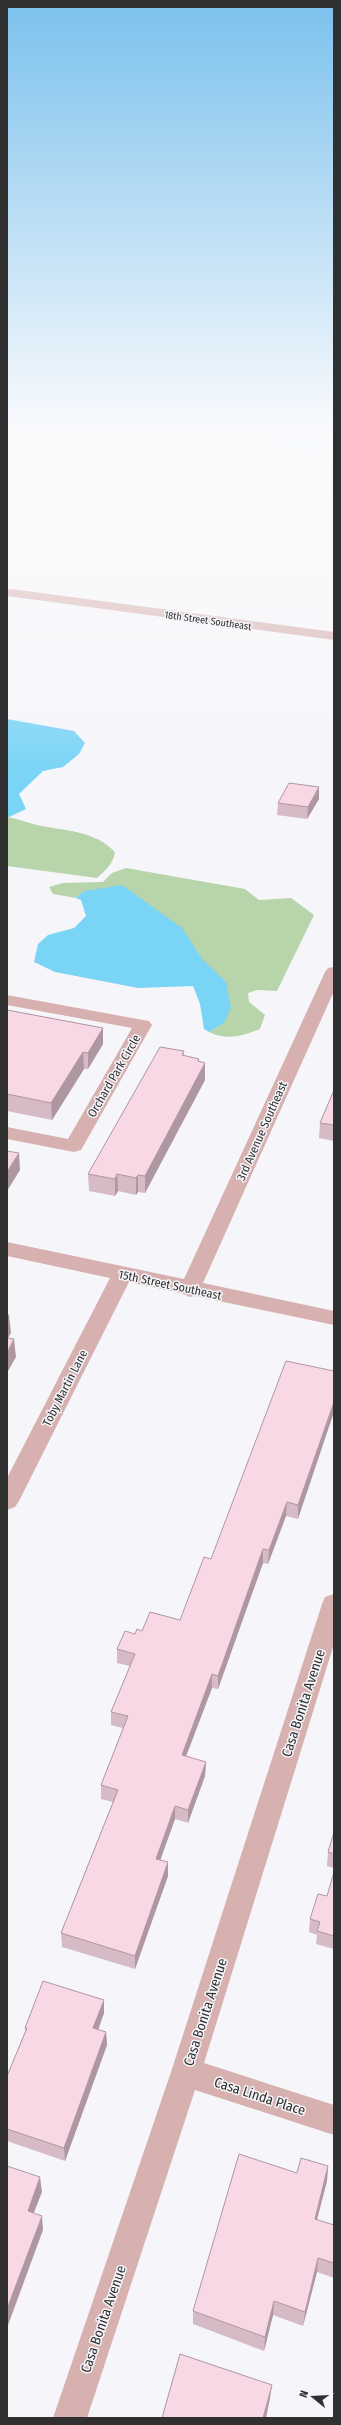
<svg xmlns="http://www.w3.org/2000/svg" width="341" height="2425" font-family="'Fira Sans Condensed',sans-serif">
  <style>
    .green { fill: #b7d4ab }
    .water { fill: #79d4f5 }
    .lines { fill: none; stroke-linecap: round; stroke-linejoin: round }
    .street { fill: #d6b1af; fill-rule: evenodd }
    .wall { fill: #d6bac5 }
    .shaded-wall { fill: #ae97a0 }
    .building { fill: #f9d8e5; stroke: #ae97a0 }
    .labels { text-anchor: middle; stroke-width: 3; stroke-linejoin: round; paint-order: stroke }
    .far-street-label { font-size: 10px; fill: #303031; stroke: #f6f6fa }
    .street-label { font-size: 12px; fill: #303031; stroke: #f6f6fa }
    .near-street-label { font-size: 14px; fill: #303031; stroke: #f6f6fa }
  </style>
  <rect width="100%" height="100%" fill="#f6f6fa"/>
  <path class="green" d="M7,817C17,818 27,823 37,825C64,831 94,830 115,852C113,864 106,870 97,878L7,866Z
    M126,868L245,889L259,900L291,898L314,915L277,991L257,990L248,993L249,1002L265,1015L260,1029C243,1036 227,1041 209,1032L224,1023L226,982L201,959L84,891L76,898L53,894L49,887L63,883L103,882L112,873Z"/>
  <path class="water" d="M268,436L334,437V441L320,450L271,444L266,440Z
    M7,719L74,731L85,743L79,754L63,767L43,771L19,794L26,809L9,817H7Z
    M122,885L182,928L202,959L226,982L231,1008L224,1023L209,1032L204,1029L200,1004L193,986L138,988L55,972L34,962L38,944L48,935L74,928L86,916L81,900L76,898L84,891Z"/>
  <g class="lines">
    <path class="street" d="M11,589L334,632V640L7,596V590Z
      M334,967V991L203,1283L334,1311V1325L195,1296L190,1297L181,1293L129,1282L19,1501L15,1507L7,1510V1478L110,1278L7,1256V1242L184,1279L325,972L328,968Z
      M7,995L143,1020L149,1021L152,1025L81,1150L74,1152L7,1139V1127L68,1139L132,1028L7,1005Z
      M334,1594V1644L204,2063L334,2105V2135L195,2090L87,2418H53L171,2072L322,1604L325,1597Z"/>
  </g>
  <path class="wall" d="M319,799L307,819L277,815L278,803Z
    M7,1010L103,1028V1044L88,1069H84L52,1120L7,1111Z
    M184,1051V1056L199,1062L205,1063V1080L145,1193L138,1192L136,1195L118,1191L115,1196L89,1191L88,1174Z
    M334,1090V1141L319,1138L320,1123Z
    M334,1371L298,1519L286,1516L268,1564L263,1563L218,1689L212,1688L186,1757L206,1762L205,1776L188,1823L175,1819L160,1860L168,1876L135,1969L62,1947L61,1933L113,1802L101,1799V1785L123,1728L111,1725V1712L130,1666L117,1663V1649L135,1634L142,1631L180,1620L211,1559Z
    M334,1832V1868L327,1866L328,1852Z
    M334,1872V1949L316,1944L317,1935L309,1932L310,1919L327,1896Z
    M104,2000V2013L98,2030L106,2032L107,2045L65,2161L7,2141V2076L25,2032V2028Z
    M328,2166L327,2181L317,2220L334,2225V2278L317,2272L303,2326L273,2315L264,2351L193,2324V2311L297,2173Z"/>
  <path class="shaded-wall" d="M319,787V799L307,819L308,807Z
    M103,1028V1044L88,1069V1053Z
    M83,1052L84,1069L52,1120L51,1103Z
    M199,1059V1074L205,1063V1080L145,1193V1176Z
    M19,1153L20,1170L7,1191V1172Z
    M117,1174L118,1191L115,1196V1179Z
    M138,1175V1192L136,1195V1178Z
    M9,1315L11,1333L7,1340V1320Z
    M14,1339L16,1357L7,1373V1353Z
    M334,1402V1412L298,1519V1505Z
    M287,1502L286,1516L268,1564L269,1550Z
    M263,1549V1563L218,1689V1676Z
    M212,1674V1688L181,1769L182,1755Z
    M206,1762L205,1776L188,1823V1810Z
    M175,1806V1819L156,1872V1859Z
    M168,1862V1876L135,1969V1956Z
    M104,2000V2013L94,2041L93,2028Z
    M106,2032L107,2045L65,2161L64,2148Z
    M328,2166L327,2181L313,2234L315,2219Z
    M40,2177L42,2192L29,2225L28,2211Z
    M42,2216L43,2230L7,2328V2309Z
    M318,2258L317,2272L303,2326L305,2312Z
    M274,2301L273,2315L264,2351L265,2337Z
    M272,2385L270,2398L266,2418H263Z"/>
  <path class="building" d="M289,783L319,787L308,807L278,803Z
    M7,1010L103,1028L88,1053L83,1052L51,1103L7,1094Z
    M160,1047L184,1051L182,1055L199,1059L198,1061L205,1063L145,1176L138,1175L136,1178L117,1174L115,1179L88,1174Z
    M334,1090V1125L320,1123Z
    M7,1151L19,1153L7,1172Z
    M7,1315H9L7,1320Z
    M7,1338L14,1339L7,1353Z
    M286,1361L334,1371V1402L298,1505L287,1502L269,1550L263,1549L218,1676L212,1674L182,1755L206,1762L188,1810L175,1806L156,1859L168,1862L135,1956L61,1933L118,1790L101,1785L128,1716L111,1712L135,1654L117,1649L125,1631L135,1634L137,1629L142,1631L150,1612L180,1620L204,1557L211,1559Z
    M334,1832V1854L328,1852Z
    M334,1872V1936L317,1931L320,1922L310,1919L318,1894L327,1896Z
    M43,1981L104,2000L93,2028L106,2032L64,2148L7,2129V2076L27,2028H25Z
    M239,2154L297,2173L301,2158L328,2166L315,2219L334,2225V2263L318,2258L305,2312L274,2301L265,2337L193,2311Z
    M7,2166L40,2177L28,2211L42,2216L7,2309Z
    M180,2354L272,2385L263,2418H162Z"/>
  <linearGradient id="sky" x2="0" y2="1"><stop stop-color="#7bc1ed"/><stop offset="0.56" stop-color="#fbfbfd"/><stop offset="1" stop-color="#fbfbfd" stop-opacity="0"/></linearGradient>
  <rect width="341" height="776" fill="url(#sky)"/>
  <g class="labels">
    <g class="far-street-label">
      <text transform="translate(208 620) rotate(8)" y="4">18th Street Southeast</text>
    </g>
    <g class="street-label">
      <text transform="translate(114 1076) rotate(-60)" y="4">Orchard Park Circle</text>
      <text transform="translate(262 1131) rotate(-66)" y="4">3rd Avenue Southeast</text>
      <text transform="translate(170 1285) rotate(12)" y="4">15th Street Southeast</text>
      <text transform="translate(65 1388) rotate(-63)" y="4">Toby Martin Lane</text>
    </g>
    <g class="near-street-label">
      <text transform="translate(303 1703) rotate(-72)" y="5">Casa Bonita Avenue</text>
      <text transform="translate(205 2012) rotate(-72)" y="5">Casa Bonita Avenue</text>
      <text transform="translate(260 2096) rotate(18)" y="5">Casa Linda Place</text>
      <text transform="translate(103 2319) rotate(-71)" y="5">Casa Bonita Avenue</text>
    </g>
  </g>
  <rect width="341" height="2425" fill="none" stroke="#303031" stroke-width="16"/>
  <g transform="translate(313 2397) rotate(288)" stroke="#f6f6fa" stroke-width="3" paint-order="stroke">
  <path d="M0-3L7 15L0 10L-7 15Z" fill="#303031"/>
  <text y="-6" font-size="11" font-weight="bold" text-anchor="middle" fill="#303031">N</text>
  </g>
</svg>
